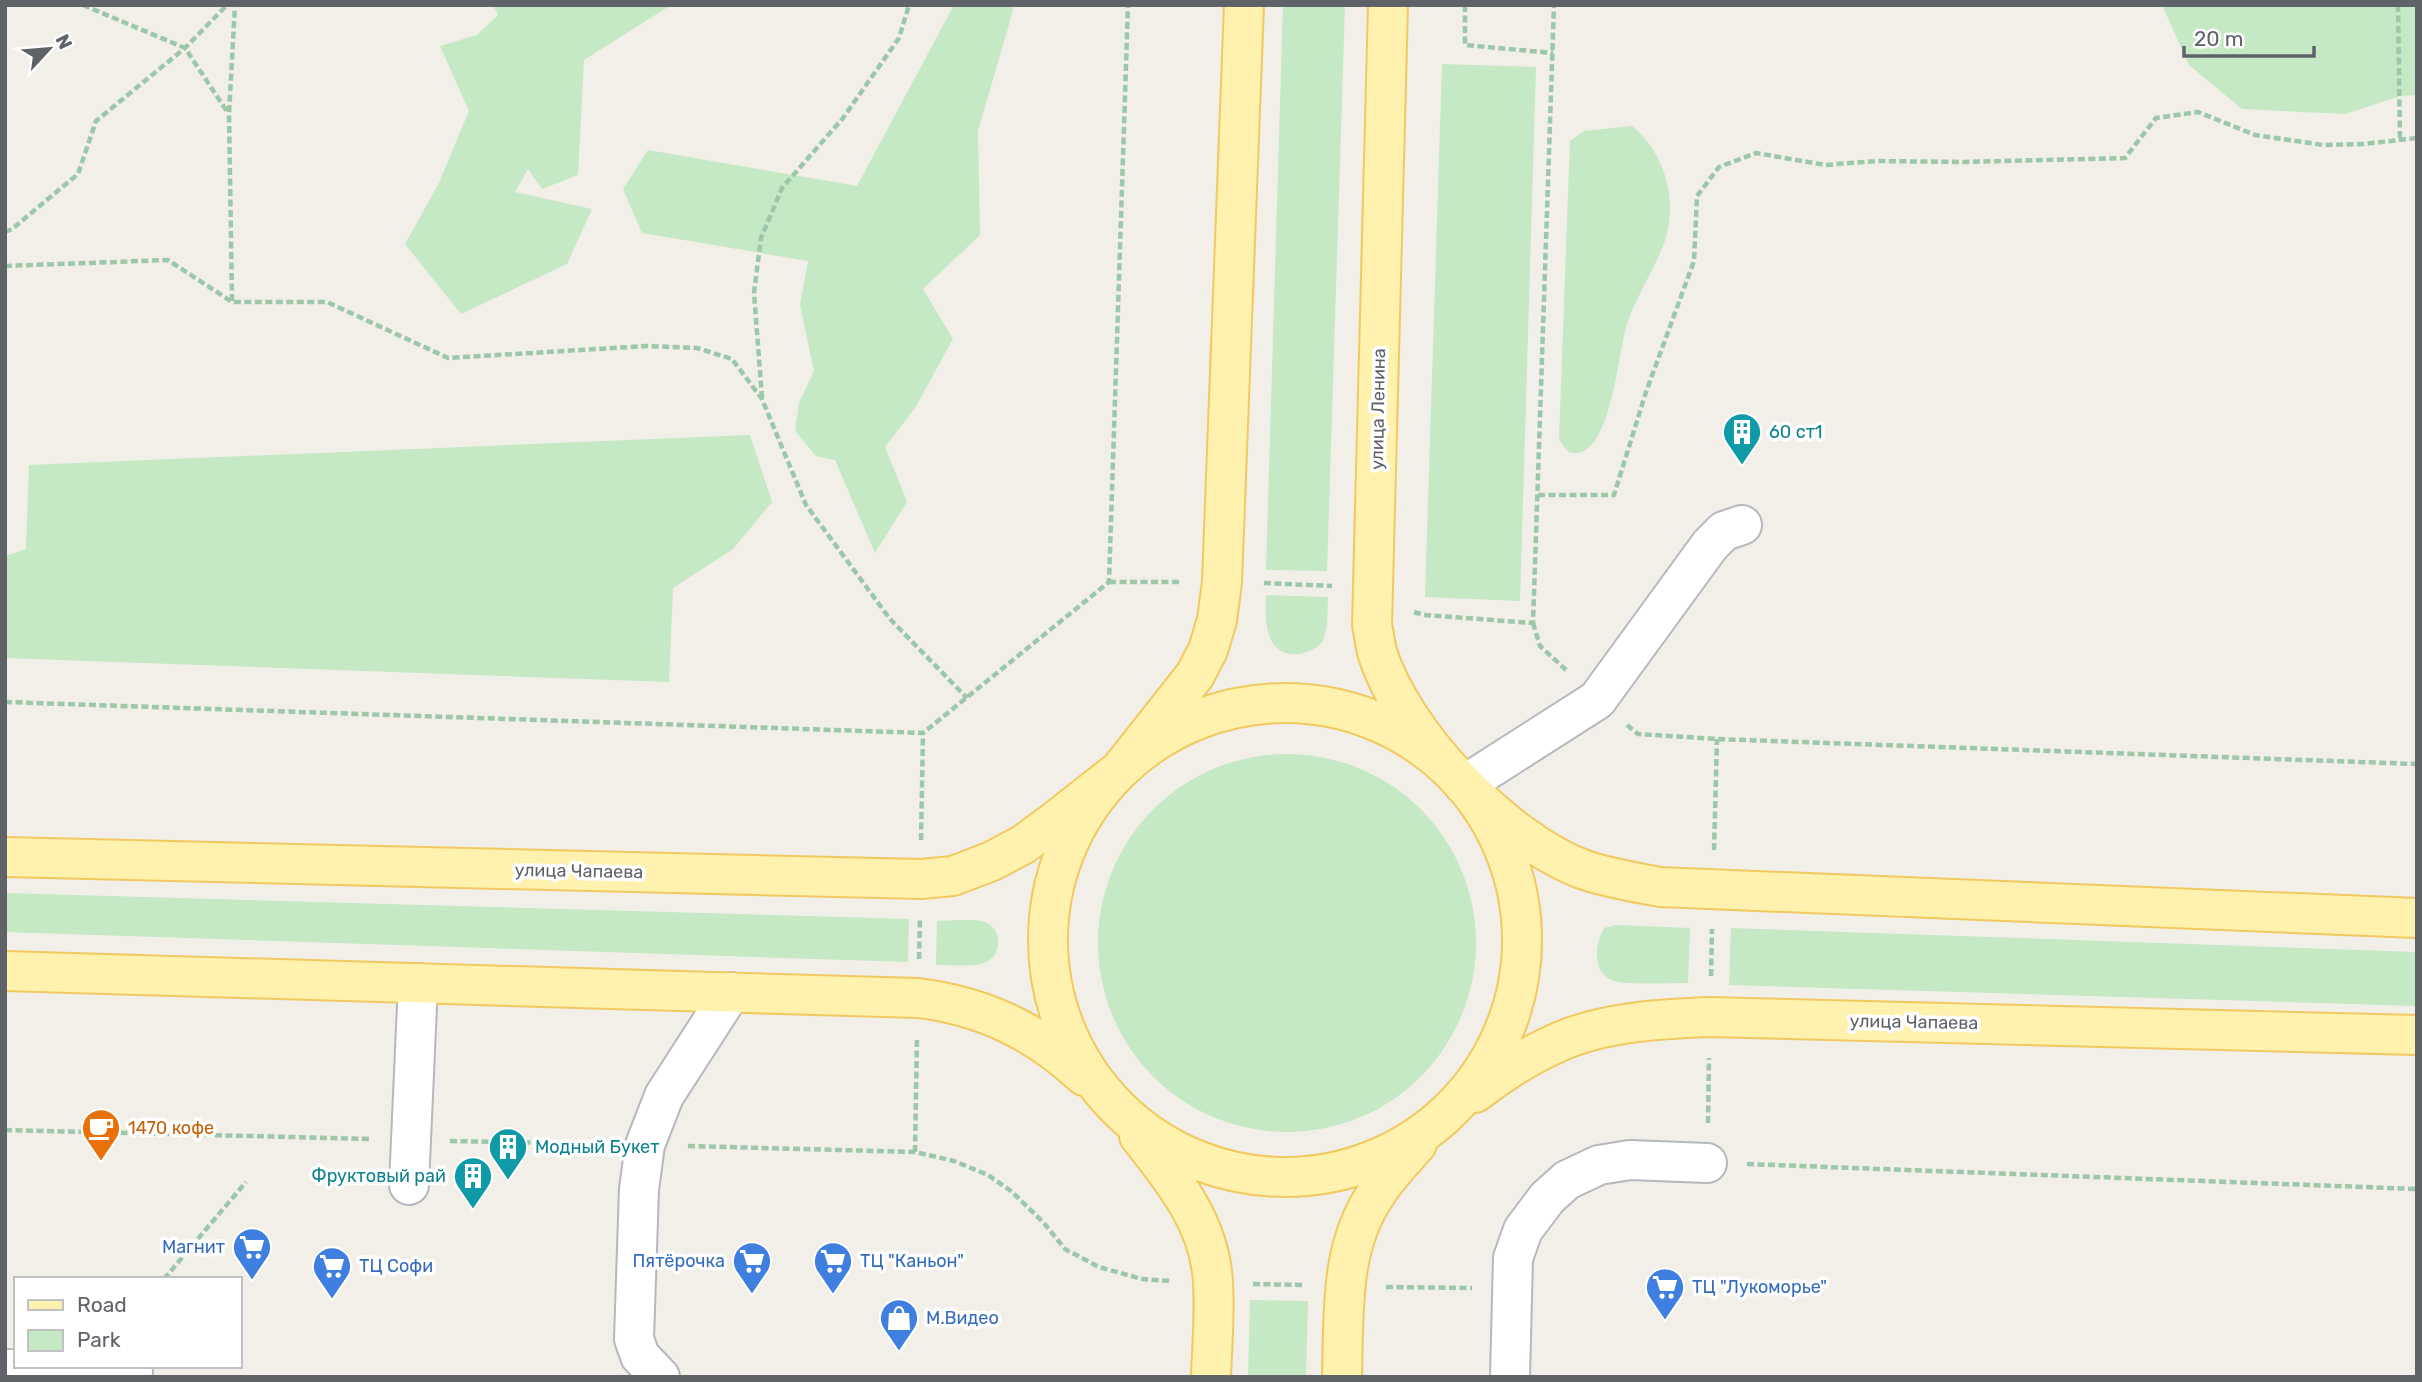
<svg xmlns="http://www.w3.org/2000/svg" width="2422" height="1382" font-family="Rubik,sans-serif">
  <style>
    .green { fill: #c5e8c5 }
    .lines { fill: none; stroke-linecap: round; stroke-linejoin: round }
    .minor-casing { stroke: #b5b8bc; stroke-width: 42 }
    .major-casing { stroke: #f2c960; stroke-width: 42 }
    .path { stroke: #9cc7a9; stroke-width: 4.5; stroke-dasharray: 7 3.5; stroke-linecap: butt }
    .minor { stroke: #fff; stroke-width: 38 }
    .major { stroke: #fff2af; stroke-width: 38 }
    .labels { text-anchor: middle; stroke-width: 7; stroke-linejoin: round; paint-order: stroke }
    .street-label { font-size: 18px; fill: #5f6368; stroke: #fff }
    .culture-label { font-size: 18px; fill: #0d838f; stroke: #fff; text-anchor: start }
    .food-label { font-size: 18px; fill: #c56008; stroke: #fff; text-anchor: start }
    .shop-label { font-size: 18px; fill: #366cbe; stroke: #fff; text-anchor: start }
  </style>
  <rect width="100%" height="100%" fill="#f1efe8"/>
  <path class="green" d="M493,5H671L584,60L578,175L542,189L528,169L515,192L592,209L567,264L461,314L405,244L438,185L469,111L440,46L477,35L498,15Z
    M954,5L1014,7L978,131L980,235L923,289L953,339L915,408L885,447L907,502L875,553L835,460L816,456L795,431L799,403L814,371L800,305L808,261L642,233L623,189L648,150L857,186Z
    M1283,5H1345L1327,571L1266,570Z
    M2162,5H2417V95L2401,96L2345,114L2242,109L2189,65Z
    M1442,64L1536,67L1520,601L1425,597Z
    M1632,126C1668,155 1680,209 1661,251C1650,276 1636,298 1627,324C1618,352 1612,447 1578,453C1568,455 1564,447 1559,439L1570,141L1584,131Z
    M750,435L772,502L733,549L673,588L669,682L5,658V556L26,549L29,465Z
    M1266,595L1328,597C1327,610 1329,631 1322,642C1317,649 1306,653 1298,654C1264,657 1265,618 1266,595Z
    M1098 943a189 189 0 1 1 378 0a189 189 0 1 1-378 0Z
    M5,893L909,919L908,962L5,932Z
    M937,921C950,921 977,918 987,923C994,926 998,934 998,941C999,973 958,964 936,965Z
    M1616,925L1690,928L1688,983C1671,983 1628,985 1614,981C1591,974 1595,944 1604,928Z
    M1731,928L2417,952V1006L1729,985Z
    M1250,1300L1308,1301L1306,1377H1248Z"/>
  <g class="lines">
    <g class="minor-casing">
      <path id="minor" d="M1464,785L1597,700L1710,545L1724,531L1742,525
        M409,1185L418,983
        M5,1369L133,1372
        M660,1377L640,1356L634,1339L639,1189L645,1145L664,1096L731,992
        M1510,1377L1513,1258L1523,1230L1547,1198L1567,1180L1599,1165L1630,1160L1707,1163"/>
    </g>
    <g class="major-casing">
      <path id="major" d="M1388,5L1372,625C1374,634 1375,643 1377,652C1402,733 1503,839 1582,869C1607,878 1634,882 1660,887L2417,918
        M1048 940a237 237 0 1 1 474 0a237 237 0 1 1-474 0Z
        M5,857L921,879L953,876L992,861L1024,844L1055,821L1120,770L1195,675L1208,650L1217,620L1222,582L1244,5
        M5,971L918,998C983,1006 1036,1031 1084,1076
        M1475,1093C1501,1073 1529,1055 1559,1042C1604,1022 1660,1019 1709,1017L2417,1035
        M1139,1136C1174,1180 1211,1225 1213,1284C1215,1315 1212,1346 1211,1377
        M1342,1377C1344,1315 1339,1248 1376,1194C1387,1176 1403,1160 1417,1144"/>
    </g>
    <path class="path" d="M83,5L185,48L228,113
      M1465,5V45L1553,53
      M2398,5L2400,140
      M5,232L12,229L78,174L96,121L185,48L227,5
      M5,266L168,260L232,302H327L448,358L647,346L697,348L732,359L762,399L806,505L890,619L967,698
      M232,301L229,114L235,5
      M762,398L754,293L761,238L782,188L843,118L899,38L909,5
      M1538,495H1614L1646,392L1694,261L1697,196L1719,167L1756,153L1825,165L1877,161L1964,162L2125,158L2156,118L2198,112L2255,135L2323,145L2364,144L2417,138
      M1109,582H1182
      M1264,583L1332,586
      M1414,612L1424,615L1533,623L1554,5
      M1533,623L1540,646L1566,670
      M5,702L923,733L1109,582L1128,5
      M1627,725L1638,734L1717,739L2417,764
      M921,840L923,733
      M1714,850L1717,739
      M919,959L920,918
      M1711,976L1712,929
      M1708,1123L1709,1058
      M5,1130L372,1139
      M450,1141L603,1144
      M688,1146L915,1152L954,1161L988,1175L1011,1191L1043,1222L1065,1249L1099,1267L1142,1279L1171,1281
      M915,1152L917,1037
      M1747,1164L2417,1189
      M164,1279L246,1182
      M1253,1284L1304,1285
      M1386,1287L1472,1288"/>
    <use href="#minor" class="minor"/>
    <use href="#major" class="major"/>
  </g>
  <defs>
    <g id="building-pin" transform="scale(2.0125)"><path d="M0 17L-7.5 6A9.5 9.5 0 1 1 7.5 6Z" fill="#0f9aa8" stroke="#fff"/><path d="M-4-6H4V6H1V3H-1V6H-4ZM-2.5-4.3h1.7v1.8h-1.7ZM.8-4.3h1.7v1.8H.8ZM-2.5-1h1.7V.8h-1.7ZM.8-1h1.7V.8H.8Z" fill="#fff"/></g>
    <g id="cafe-pin" transform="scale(2.0125)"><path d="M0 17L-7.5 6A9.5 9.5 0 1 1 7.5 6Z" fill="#e8710a" stroke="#fff"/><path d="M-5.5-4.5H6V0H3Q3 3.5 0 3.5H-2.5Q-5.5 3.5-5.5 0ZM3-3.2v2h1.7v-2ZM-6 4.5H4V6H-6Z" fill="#fff"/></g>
    <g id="supermarket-pin" transform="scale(2.0125)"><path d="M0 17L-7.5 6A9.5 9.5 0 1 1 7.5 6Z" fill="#3f7fe0" stroke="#fff"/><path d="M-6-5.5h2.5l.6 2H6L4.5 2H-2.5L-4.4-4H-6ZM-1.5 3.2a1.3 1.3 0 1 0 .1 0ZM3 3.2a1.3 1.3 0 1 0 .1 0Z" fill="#fff"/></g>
    <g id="shop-pin" transform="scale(2.0125)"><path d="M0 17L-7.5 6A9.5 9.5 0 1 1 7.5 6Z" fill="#3f7fe0" stroke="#fff"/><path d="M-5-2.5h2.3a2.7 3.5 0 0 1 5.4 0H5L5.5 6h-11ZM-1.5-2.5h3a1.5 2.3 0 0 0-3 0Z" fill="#fff"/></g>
  </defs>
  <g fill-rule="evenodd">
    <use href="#building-pin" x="1742" y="432"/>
    <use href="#cafe-pin" x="101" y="1128"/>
    <use href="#building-pin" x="508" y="1147"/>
    <use href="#building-pin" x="473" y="1176"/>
    <use href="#supermarket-pin" x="252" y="1247"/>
    <use href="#supermarket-pin" x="752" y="1261"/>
    <use href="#supermarket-pin" x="833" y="1261"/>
    <use href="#supermarket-pin" x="332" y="1266"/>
    <use href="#supermarket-pin" x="1665" y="1287"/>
    <use href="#shop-pin" x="899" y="1318"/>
  </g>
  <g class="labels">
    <g class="street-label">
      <text transform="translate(1378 409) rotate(-89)" y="6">улица Ленина</text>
      <text transform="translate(579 871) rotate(1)" y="6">улица Чапаева</text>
      <text transform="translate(1914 1022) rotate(1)" y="6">улица Чапаева</text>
    </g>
    <g class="culture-label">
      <text x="1769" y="438">60 ст1</text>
      <text x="535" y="1153">Модный Букет</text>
      <text x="446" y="1182" text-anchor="end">Фруктовый рай</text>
    </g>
    <g class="food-label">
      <text x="128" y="1134">1470 кофе</text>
    </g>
    <g class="shop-label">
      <text x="225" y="1253" text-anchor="end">Магнит</text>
      <text x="725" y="1267" text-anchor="end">Пятёрочка</text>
      <text x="860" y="1267">ТЦ "Каньон"</text>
      <text x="359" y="1272">ТЦ Софи</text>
      <text x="1692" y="1293">ТЦ "Лукоморье"</text>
      <text x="926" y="1324">М.Видео</text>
    </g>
  </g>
  <rect width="2422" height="1382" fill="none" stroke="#5f6368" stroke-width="14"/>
  <rect x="14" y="1277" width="228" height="91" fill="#ffffff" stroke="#bfc1c3" stroke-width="2"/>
  <rect x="28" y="1300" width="35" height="10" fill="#fff2af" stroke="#bfc1c3" stroke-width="2"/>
  <text x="77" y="1312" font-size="21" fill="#5f6368">Road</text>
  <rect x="28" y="1330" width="35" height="21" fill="#c5e8c5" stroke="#bfc1c3" stroke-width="2"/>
  <text x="77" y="1347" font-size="21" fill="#5f6368">Park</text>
  <g transform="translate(49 49) rotate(64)" stroke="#ffffff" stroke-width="5" paint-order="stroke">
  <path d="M0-5L12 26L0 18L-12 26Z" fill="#5f6368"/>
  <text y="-10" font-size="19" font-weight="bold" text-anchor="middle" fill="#5f6368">N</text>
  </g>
  <path d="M2184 46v10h130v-10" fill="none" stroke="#5f6368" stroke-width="3.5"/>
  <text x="2194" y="46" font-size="21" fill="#5f6368" stroke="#ffffff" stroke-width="5" paint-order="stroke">20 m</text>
</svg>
